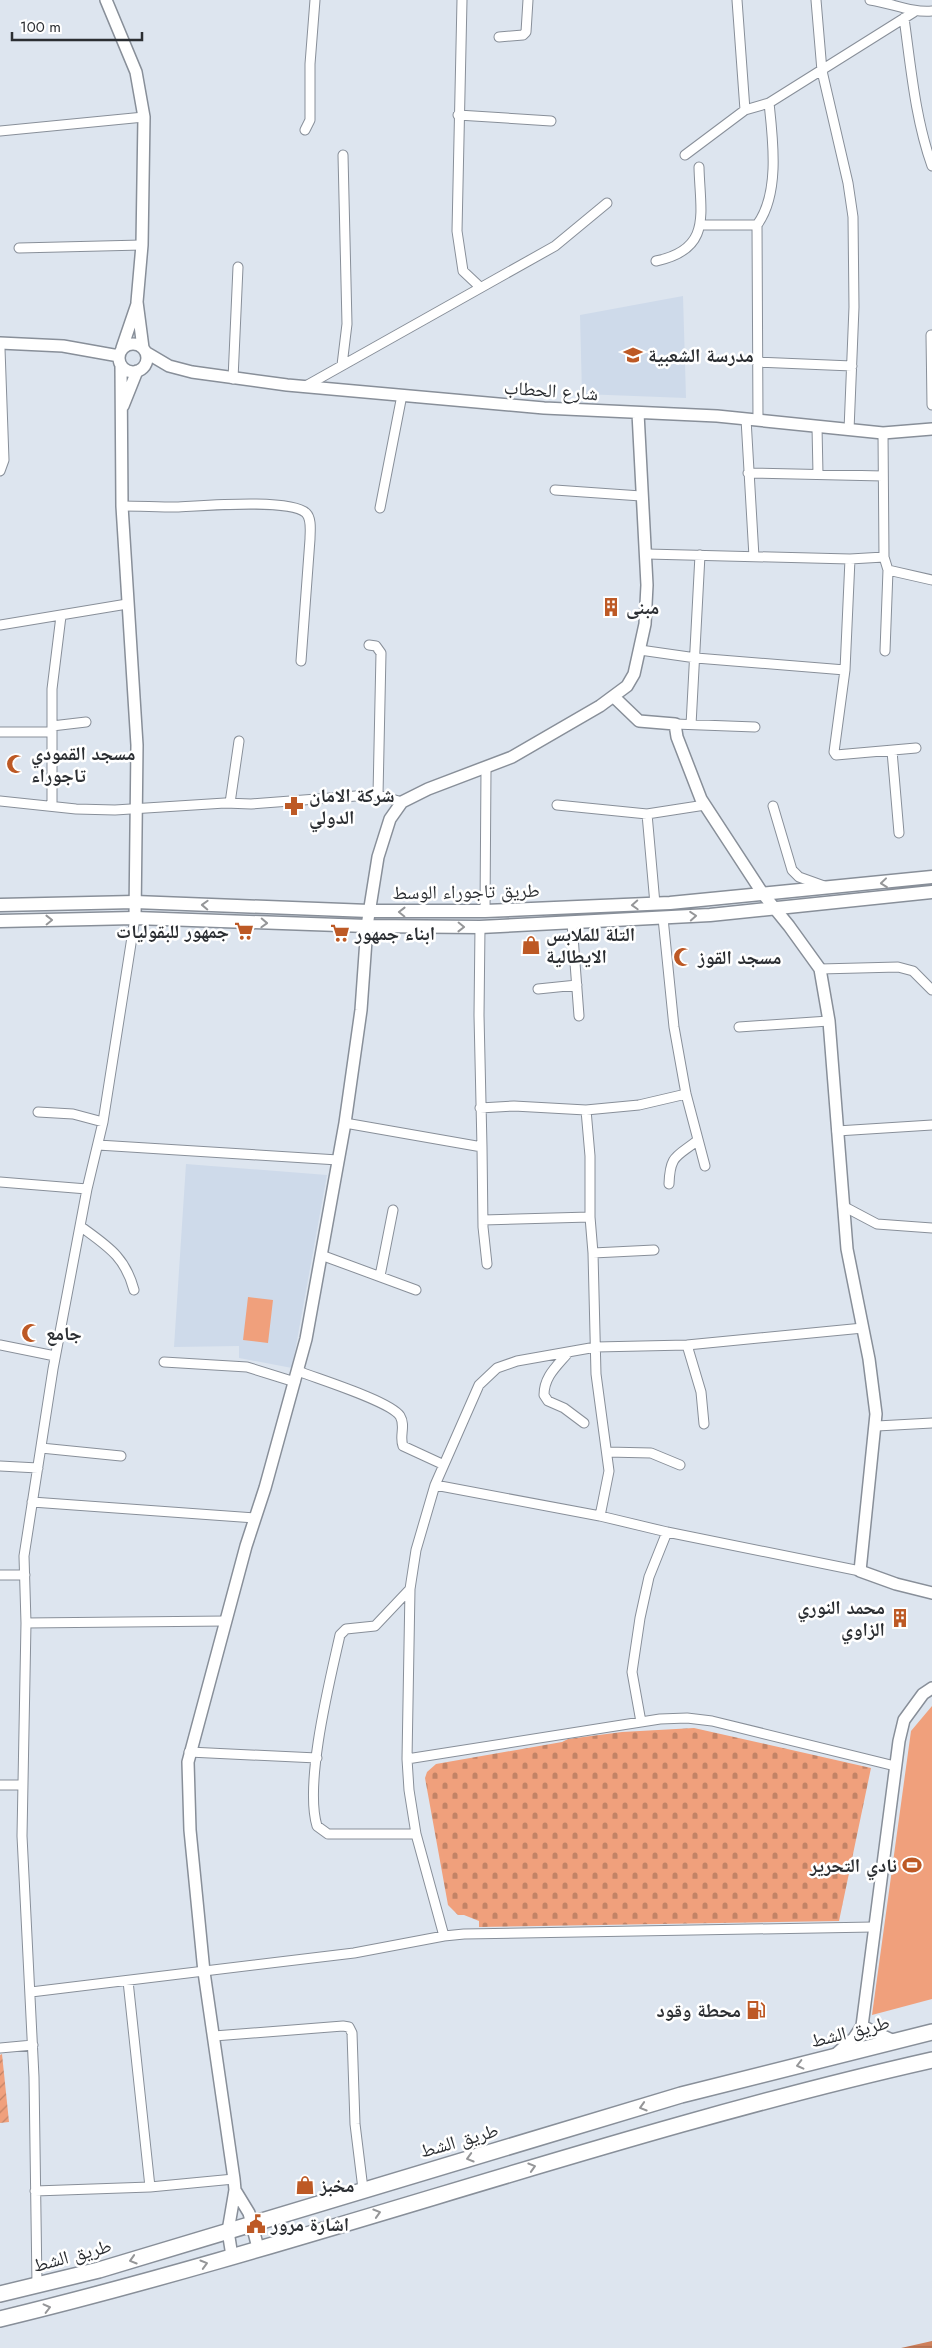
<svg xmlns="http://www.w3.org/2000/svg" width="932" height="2348" font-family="Jost,'Noto Naskh Arabic',sans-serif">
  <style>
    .built { fill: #cedaea }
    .cemetery { fill: url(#cemetery-stones) }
    .garden { fill: url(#garden-furrows) }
    .pitch { fill: #f0a07c }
    .water { fill: url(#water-rules) }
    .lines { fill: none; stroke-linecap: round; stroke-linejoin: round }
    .street-casing { stroke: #888f99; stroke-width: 11 }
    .secondary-casing { stroke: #888f99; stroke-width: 14 }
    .primary-casing { stroke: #888f99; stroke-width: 15 }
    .highway-casing { stroke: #888f99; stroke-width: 18 }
    .street { stroke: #fff; stroke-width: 9 }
    .secondary { stroke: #fff; stroke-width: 11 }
    .primary { stroke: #fff; stroke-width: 12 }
    .highway { stroke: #fff; stroke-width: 15 }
    .oneway { stroke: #959698 }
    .labels { text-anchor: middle; stroke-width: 5; stroke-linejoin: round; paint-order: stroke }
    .poi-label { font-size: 19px; font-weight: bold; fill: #2b2e32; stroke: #fff; text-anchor: start }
    .street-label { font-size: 19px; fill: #2b2e32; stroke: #fff }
  </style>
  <defs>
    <pattern id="cemetery-stones" width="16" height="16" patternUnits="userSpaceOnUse" patternTransform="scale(1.25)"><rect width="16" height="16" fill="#f0a07c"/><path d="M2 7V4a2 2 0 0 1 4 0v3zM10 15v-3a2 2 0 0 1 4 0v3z" fill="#c38366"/></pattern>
    <pattern id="garden-furrows" width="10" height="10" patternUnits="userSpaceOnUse" patternTransform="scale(1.25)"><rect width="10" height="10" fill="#f0a07c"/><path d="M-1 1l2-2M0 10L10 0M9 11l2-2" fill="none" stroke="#c38366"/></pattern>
    <pattern id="water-rules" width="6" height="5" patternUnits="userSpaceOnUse" patternTransform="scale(1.25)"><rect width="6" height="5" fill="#cf805b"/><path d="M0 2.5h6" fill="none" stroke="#a8694c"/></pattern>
  </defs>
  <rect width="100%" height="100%" fill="#dde5ef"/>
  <path class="built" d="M683,296L686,398L582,394L580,315Z
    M186,1164L327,1175L292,1368L239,1358V1346L174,1347Z"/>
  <path class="cemetery" d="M694,1728L871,1768L839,1921L479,1927V1921L464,1915H458L448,1905L425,1778L427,1772L436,1764L562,1742L568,1739L622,1732Z"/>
  <path class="garden" d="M2,2054L9,2122L0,2123V2055Z"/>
  <path class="pitch" d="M248,1297L273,1300L268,1343L243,1340Z
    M932,1706V1999L872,2015L911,1731Z"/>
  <path class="water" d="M932,2341V2348H901Z"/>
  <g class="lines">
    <g class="street-casing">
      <path id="street" d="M462,0L457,231L463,271L480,287
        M737,0L745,110
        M816,0L822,71L848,183L853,217L854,307L849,430
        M870,0C892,3 911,13 932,11
        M904,18C911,68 915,118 932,166
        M499,37L523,35L526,32L528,0
        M458,115L551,121
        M305,130L310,120V64L315,0
        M0,131L144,117
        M685,155L745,110L769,103L914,12
        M701,225H757
        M19,248L142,245
        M656,261C713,249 700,213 699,167
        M931,335L932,405
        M0,349L4,460L0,471
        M757,362L852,366
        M342,365L347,324L343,155
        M233,379L238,267
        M304,387L555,246L607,203
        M746,419L754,557
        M758,420L757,225C780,194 773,140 769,103
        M817,427L818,474
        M883,433L884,557L888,570L885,651
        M748,473L883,476
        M555,490L641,496
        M122,506C140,506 158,507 176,507C201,506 290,498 306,513C312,519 310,531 310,539L301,661
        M380,508L402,395
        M647,554L850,559L884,557
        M850,559L845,670L834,752L836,755L916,748
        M888,570L932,580
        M0,625L127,604
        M369,645L376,646L381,653L378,795
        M640,650L696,658L845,670
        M675,724L755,727
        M691,725L700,555
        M52,726L86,722
        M0,732H52
        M892,751L899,833
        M0,801L76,809L115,810L225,803L251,804L356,796L378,795L402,802
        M230,803L239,741
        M52,805V689L61,616
        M557,805L647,814L705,805
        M773,806L792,870L799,877L824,886
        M647,814L655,904
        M485,911L486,769
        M663,918L674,1027L686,1094L705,1166
        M572,923L579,1016
        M820,969L898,967L913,971L932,990
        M538,989L577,985
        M739,1027L829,1021
        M480,1108L514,1106L586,1110L639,1105L686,1094
        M586,1110L590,1156V1217L593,1253L596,1374L609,1471L600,1516
        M38,1112L73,1114L103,1122
        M345,1123L482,1147L479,1015L480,927
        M837,1131L932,1125
        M98,1145L338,1160
        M482,1147L483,1227L487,1264
        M0,1182L87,1189
        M669,1184C670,1154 677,1157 698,1140
        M843,1206L877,1224L932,1228
        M483,1220L590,1217
        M80,1226C107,1246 125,1256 134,1290
        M593,1253L654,1250
        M321,1255L416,1290
        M380,1276L393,1210
        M0,1345L55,1356
        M687,1345L701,1392L704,1424
        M567,1354C556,1367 544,1377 544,1395L548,1401L564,1408L584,1423
        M164,1362L247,1367L295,1382
        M298,1371C318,1379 390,1401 400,1416C406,1426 399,1436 403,1446L442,1464
        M877,1426L932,1423
        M41,1448L121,1456
        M607,1452L651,1453L680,1465
        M0,1466L38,1468
        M435,1485L600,1516L667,1532L649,1577L640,1618L632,1672L641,1722
        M32,1502L255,1518
        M667,1532L860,1571
        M0,1575H25
        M410,1589L375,1626L346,1629L340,1635C330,1680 304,1783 317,1826L328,1834H416
        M26,1623L226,1621
        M189,1752L317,1758
        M407,1759L660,1719L687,1718L712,1721L895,1766
        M0,1785H22
        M444,1936L416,1834L409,1790L407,1759L410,1589L416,1550L435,1485L479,1385L497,1368L517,1361L596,1347L687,1345L863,1328
        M128,1981L150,2187
        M31,1992L354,1953L444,1936L464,1934L873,1927
        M214,2036L343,2026L349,2027L352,2033L355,2124L363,2189
        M0,2048L33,2045
        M35,2191L150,2187L234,2179
        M37,2285L34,2077L22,1836L26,1623L24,1556L53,1369L87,1189L103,1122L135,918"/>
    </g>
    <g class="secondary-casing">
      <path id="secondary" d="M106,0L136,72L144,117L142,245L137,302L143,348
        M0,343L63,346L119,356
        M119 358a14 14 0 1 1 28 0a14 14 0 1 1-28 0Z
        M122,348L137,304
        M147,353L169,366L192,372L287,385L544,408L717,416L883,433L932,429
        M121,365L122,506L137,745L135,918
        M123,406L137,371
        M614,697L639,721L675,724L677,737L701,799L763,894L789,926L820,969L829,1021L847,1249L869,1359L876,1414L860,1571L896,1584L932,1593
        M862,2026L894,2041
        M836,2054L854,2038L862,2026L899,1741L904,1720L923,1694L932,1688
        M235,2190L249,2213L258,2248
        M232,2256L228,2231L235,2190L234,2179L204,1972L190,1830L188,1762L246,1546L265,1488L306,1339L345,1123L361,1010L367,926L378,857L390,819L402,802L428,789L512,757L600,706L627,686L634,674L645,624L647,585L638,413"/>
    </g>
    <g class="primary-casing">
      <path id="primary" d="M0,905L135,902L369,911H485L670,903L932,877
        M0,921L135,918L367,926L480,927L710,915L932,892"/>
    </g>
    <g class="highway-casing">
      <path id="highway" d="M0,2294L99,2270L681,2095L932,2032
        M0,2319C313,2243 617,2131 932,2060"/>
    </g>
    <use href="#street" class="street"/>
    <use href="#secondary" class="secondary"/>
    <use href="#primary" class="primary"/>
    <use href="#highway" class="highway"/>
  </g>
  <defs><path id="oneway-chevron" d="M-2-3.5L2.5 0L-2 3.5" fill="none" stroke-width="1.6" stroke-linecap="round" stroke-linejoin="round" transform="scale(1.25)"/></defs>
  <g class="oneway">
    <use href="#oneway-chevron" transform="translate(884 883) rotate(174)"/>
    <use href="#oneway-chevron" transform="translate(205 905) rotate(-178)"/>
    <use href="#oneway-chevron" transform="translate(635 905) rotate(177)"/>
    <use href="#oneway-chevron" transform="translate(402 912) rotate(-179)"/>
    <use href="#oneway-chevron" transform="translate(693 916) rotate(-4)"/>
    <use href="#oneway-chevron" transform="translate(49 920) rotate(-1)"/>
    <use href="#oneway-chevron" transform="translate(264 923) rotate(2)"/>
    <use href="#oneway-chevron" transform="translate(461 927) rotate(1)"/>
    <use href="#oneway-chevron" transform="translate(800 2065) rotate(166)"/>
    <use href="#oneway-chevron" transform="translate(643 2107) rotate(163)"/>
    <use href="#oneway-chevron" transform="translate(470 2158) rotate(164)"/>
    <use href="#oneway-chevron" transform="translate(532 2167) rotate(-17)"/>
    <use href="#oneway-chevron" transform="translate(377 2213) rotate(-17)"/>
    <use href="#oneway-chevron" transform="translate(133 2260) rotate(163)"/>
    <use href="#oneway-chevron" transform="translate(204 2264) rotate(-16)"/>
    <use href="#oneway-chevron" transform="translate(47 2308) rotate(-14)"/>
  </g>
  <defs>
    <g id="school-bare" transform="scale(1.5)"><path d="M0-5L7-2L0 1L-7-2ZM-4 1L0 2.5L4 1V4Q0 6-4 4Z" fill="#bd5925" stroke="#fff" stroke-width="2.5" paint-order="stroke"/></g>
    <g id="building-bare" transform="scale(1.5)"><path d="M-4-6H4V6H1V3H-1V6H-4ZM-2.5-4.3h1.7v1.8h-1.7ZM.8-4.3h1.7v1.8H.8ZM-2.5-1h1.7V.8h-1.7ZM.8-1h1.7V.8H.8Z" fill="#bd5925" stroke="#fff" stroke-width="2.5" paint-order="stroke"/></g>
    <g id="mosque-bare" transform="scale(1.5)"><path d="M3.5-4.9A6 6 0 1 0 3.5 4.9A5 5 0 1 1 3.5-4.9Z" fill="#bd5925" stroke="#fff" stroke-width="2.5" paint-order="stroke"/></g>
    <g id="pharmacy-bare" transform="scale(1.5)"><path d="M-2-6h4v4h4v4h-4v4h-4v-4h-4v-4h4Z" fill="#bd5925" stroke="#fff" stroke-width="2.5" paint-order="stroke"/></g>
    <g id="supermarket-bare" transform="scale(1.5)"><path d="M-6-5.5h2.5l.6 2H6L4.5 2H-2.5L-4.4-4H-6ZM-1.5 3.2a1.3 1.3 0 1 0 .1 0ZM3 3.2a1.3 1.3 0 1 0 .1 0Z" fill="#bd5925" stroke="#fff" stroke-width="2.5" paint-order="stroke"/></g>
    <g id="shop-bare" transform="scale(1.5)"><path d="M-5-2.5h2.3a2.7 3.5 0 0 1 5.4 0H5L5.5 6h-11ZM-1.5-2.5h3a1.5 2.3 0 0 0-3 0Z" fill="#bd5925" stroke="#fff" stroke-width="2.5" paint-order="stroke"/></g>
    <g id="stadium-bare" transform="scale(1.5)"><path d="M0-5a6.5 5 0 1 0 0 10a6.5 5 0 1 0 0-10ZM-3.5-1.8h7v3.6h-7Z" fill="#bd5925" stroke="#fff" stroke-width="2.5" paint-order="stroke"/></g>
    <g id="fuel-bare" transform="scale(1.5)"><path d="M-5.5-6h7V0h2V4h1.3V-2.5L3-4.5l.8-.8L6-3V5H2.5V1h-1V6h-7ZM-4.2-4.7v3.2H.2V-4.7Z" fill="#bd5925" stroke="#fff" stroke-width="2.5" paint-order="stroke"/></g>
    <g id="civic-bare" transform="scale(1.5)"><path d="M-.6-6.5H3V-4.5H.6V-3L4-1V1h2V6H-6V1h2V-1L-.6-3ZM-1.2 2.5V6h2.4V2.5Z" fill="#bd5925" stroke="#fff" stroke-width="2.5" paint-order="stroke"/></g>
  </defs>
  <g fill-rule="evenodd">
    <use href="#school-bare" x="633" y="355"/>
    <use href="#building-bare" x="611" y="607"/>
    <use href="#mosque-bare" x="16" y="764"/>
    <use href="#pharmacy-bare" x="294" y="806"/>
    <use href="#supermarket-bare" x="244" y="931"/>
    <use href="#supermarket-bare" x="340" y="933"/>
    <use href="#shop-bare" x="531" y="945"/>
    <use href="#mosque-bare" x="683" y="957"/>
    <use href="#mosque-bare" x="31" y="1333"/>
    <use href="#building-bare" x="900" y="1618"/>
    <use href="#stadium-bare" x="912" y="1865"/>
    <use href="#fuel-bare" x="756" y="2010"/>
    <use href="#shop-bare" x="305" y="2185"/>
    <use href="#civic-bare" x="256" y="2224"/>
  </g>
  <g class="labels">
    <g class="poi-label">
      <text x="648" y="362">مدرسة الشعبية</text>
      <text x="626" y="614">مبنى</text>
      <text x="31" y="760">مسجد القمودي<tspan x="31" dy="22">تاجوراء</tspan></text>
      <text x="309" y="802">شركة الامان<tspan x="309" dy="22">الدولي</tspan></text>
      <text x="229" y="938" text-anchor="end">جمهور للبقوليات</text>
      <text x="355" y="940">ابناء جمهور</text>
      <text x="546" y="941">التلة للملابس<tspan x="546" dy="22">الايطالية</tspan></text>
      <text x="698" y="964">مسجد القوز</text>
      <text x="46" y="1340">جامع</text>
      <text x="885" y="1614" text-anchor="end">محمد النوري<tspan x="885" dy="22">الزاوي</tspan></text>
      <text x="897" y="1872" text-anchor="end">نادي التحرير</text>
      <text x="741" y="2017" text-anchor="end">محطة وقود</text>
      <text x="320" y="2192">مخبز</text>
      <text x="271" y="2231">اشارة مرور</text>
    </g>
    <g class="street-label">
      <text transform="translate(551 390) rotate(4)" y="7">شارع الحطاب</text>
      <text transform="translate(466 891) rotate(-1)" y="7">طريق تاجوراء الوسط</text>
      <text transform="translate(850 2031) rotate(-14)" y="7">طريق الشط</text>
      <text transform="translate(459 2140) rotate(-16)" y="7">طريق الشط</text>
      <text transform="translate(72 2255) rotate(-15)" y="7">طريق الشط</text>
    </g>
  </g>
  <path d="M12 32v8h130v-8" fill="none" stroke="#2b2e32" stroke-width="2.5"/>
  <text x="20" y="32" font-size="15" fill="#2b2e32" stroke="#ffffff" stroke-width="4" paint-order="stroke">100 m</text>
</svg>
